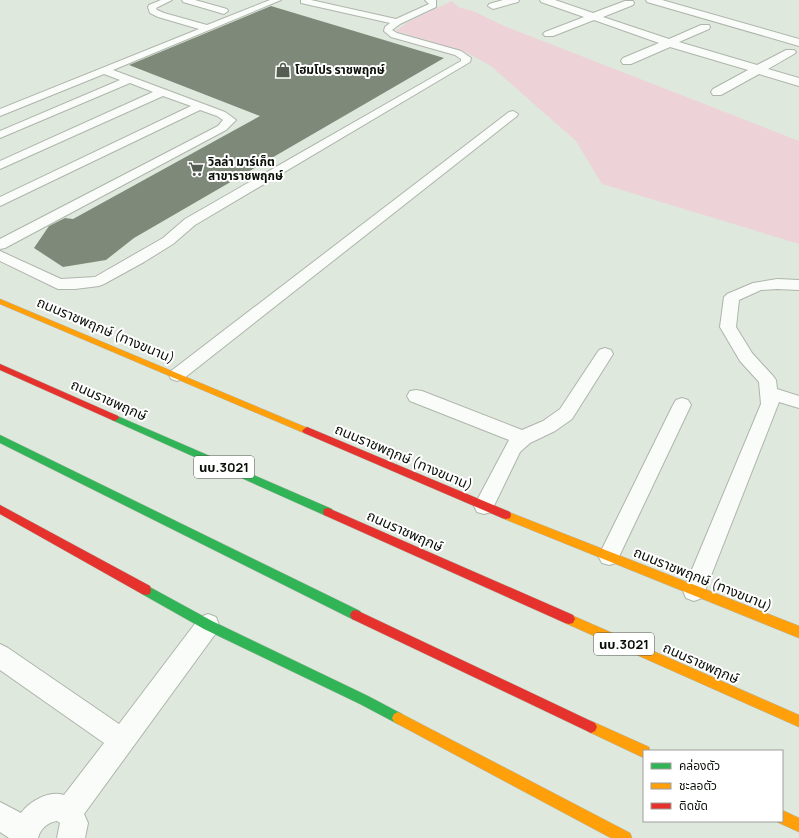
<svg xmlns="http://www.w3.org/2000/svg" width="799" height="838" font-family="Manrope,'Noto Sans Thai',sans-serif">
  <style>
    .green { fill: #edd2d8 }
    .building { fill: #7f897a }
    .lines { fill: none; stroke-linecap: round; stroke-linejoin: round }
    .lane-casing { stroke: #aeb5ab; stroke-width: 2 }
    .street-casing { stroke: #aeb5ab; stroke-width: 2 }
    .fast-casing { stroke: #aeb5ab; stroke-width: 1 }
    .slow-casing { stroke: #aeb5ab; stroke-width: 1 }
    .jam-casing { stroke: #aeb5ab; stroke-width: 1 }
    .lane { fill: #fafcfa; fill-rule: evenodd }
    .street { fill: #fafcfa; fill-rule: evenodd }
    .fast { fill: #30b455; fill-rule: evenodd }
    .slow { fill: #ff9f0a; fill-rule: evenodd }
    .jam { fill: #e5322d; fill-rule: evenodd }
    .labels { text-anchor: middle; stroke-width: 4; stroke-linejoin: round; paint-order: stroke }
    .far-poi-label { font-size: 12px; font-weight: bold; fill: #0a1008; stroke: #fff; text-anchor: start }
    .shield { fill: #fff; stroke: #545852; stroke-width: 1 }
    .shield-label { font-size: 13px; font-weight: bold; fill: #0a1008 }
    .street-label { font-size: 14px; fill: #0a1008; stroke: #fff }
  </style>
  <rect width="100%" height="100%" fill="#dfe8dc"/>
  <path class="green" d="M452,1L458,7L473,11L504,26L799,141V244L602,184L576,141L491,66L466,52L396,31L408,22Z"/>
  <path class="building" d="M271,6L444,58L134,238L106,260L63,267L34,248L49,226L65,218L73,219L260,116L129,65Z"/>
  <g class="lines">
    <g class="lane-casing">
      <path id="lane" d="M161,0H172L156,8L157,10L164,13L207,25L270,0H281L113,70L225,112L236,120L226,130L5,248L0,249V239L218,126L223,120L217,116L200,110L0,206V197L191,106L163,96L0,169V161L153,92L130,83L0,138V131L120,80L104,74L0,116V109L199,29L158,17L150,13L148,7L149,5Z
        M182,0H195L227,9L228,11L224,14L183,2Z
        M301,0H311L396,19L429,4L425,0H436V7L400,24L392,30L397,33L461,51L471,58L470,62L195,225L173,244L144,262L104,284L99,286L75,289H58L0,261V251L61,279L95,277L163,238L185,219L461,61V59L455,55L391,37L384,31L385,27L390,23L301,3Z
        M513,111L518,114L517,116L183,379L177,381L171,379L169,375L171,371L509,112Z
        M777,279L799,280V290L777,289L761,290L739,300L736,327L752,353L773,376L776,380L777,389L799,396V408L779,402L705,591L702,598L694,601L686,598L683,591L761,404L759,382L740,361L720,327L724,297L727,294L753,283Z
        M605,348L611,350L613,354L572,419L555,431L530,443L520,452L491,512L484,514L477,512L474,506L509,440L410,401L407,396L410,391L416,390L422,391L522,430L543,421L560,409L599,350Z
        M682,398L688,400L691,405L616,563L609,565L602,563L598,556L602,549L673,405L676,400Z
        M208,614L216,617L219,625L216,633L84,814L88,823L85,838H57L60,823L57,821C48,822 40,829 38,838H9L0,832V802L21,813C30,801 49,790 64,795L104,743L0,670V644L8,648L119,724L200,617Z"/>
    </g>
    <g class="street-casing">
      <path id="street" d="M503,0H519L518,2L493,9L488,6L489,4Z
        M540,0H555L593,13L625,1H633L634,3L633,5L603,17L669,39L701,25H709L710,27L709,29L679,42L757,65L786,50H794L796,52L794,54L768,69L799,78V86L759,74L721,95H713L711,92L713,89L748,70L670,47L631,64H623L621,61L623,58L659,43L594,20L553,36H545L543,34L545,32L584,17L541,2Z
        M646,0H662L799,39V46L647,2Z"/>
    </g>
    <g class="fast-casing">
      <path id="fast" d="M115,415L332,509L333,512L332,515L328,516L324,515L112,420L111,418Z
        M0,435L360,611L362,615L360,619L356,620L352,619L0,443Z
        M146,585L212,621L368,696L402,714L404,718L402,722L398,724L394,722L360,704L204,629L142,594L141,590L142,586Z"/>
    </g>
    <g class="slow-casing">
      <path id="slow" d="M0,299L310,429L312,431L310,433H304L0,304Z
        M506,511L799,626V638L502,518L501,515L502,512Z
        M569,614L799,715V727L565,623L563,619L565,615Z
        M398,712L630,833L632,838H611L394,722L392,718L394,714Z
        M591,721L649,747L650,751H644V758L587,731L585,727L587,723Z
        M782,810L799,818V832L777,822L782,821Z"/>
    </g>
    <g class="jam-casing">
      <path id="jam" d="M0,364L118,416L119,418L115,421L112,420L0,370Z
        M307,427L510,512L511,515L510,518L506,519L502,518L304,433L302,431L304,429Z
        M0,505L150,586L151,590L150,594L146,595L142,594L0,514Z
        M328,508L573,615L575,619L573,623L569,624L565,623L324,515L323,512L324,509Z
        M356,610L595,723L597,727L595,731L591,733L587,731L352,619L350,615L352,611Z"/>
    </g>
    <use href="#lane" class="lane"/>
    <use href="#street" class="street"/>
    <use href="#fast" class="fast"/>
    <use href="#slow" class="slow"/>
    <use href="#jam" class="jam"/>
  </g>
  <defs>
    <g id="shop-bare" transform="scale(1.2)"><path d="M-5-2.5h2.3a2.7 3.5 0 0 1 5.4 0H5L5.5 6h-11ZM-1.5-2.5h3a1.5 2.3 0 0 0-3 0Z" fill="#555c52" stroke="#fff" stroke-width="2.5" paint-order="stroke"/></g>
    <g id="supermarket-bare" transform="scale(1.2)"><path d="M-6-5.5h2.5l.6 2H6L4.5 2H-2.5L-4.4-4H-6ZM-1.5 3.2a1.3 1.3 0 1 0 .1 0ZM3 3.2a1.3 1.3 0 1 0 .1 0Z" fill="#555c52" stroke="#fff" stroke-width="2.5" paint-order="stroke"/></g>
  </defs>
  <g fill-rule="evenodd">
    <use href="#shop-bare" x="283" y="70"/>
    <use href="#supermarket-bare" x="196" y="169"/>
  </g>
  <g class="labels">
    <g class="far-poi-label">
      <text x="295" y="74">โฮมโปร ราชพฤกษ์</text>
      <text x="208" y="166">วิลล่า มาร์เก็ต<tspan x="208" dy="14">สาขาราชพฤกษ์</tspan></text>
    </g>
    <g class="shield">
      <rect x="194" y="456" width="60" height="22" rx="3"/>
      <rect x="594" y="633" width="60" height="22" rx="3"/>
    </g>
    <g class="shield-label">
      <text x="224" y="472">นบ.3021</text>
      <text x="624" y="649">นบ.3021</text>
    </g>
    <g class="street-label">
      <text transform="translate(106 330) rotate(23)" y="5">ถนนราชพฤกษ์ (ทางขนาน)</text>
      <text transform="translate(109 400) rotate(24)" y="5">ถนนราชพฤกษ์</text>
      <text transform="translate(404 457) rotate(23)" y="5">ถนนราชพฤกษ์ (ทางขนาน)</text>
      <text transform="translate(405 531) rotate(24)" y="5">ถนนราชพฤกษ์</text>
      <text transform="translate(703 579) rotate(22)" y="5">ถนนราชพฤกษ์ (ทางขนาน)</text>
      <text transform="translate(701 663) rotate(24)" y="5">ถนนราชพฤกษ์</text>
    </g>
  </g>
  <rect x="643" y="750" width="140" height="72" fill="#ffffff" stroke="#9d9f9c"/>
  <rect x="651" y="763" width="20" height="6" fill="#30b455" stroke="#9d9f9c"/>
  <text x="679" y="770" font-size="12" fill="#0a1008">คล่องตัว</text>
  <rect x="651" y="783" width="20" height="6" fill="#ff9f0a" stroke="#9d9f9c"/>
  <text x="679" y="790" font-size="12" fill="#0a1008">ชะลอตัว</text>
  <rect x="651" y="803" width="20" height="6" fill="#e5322d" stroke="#9d9f9c"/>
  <text x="679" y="810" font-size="12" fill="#0a1008">ติดขัด</text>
</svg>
